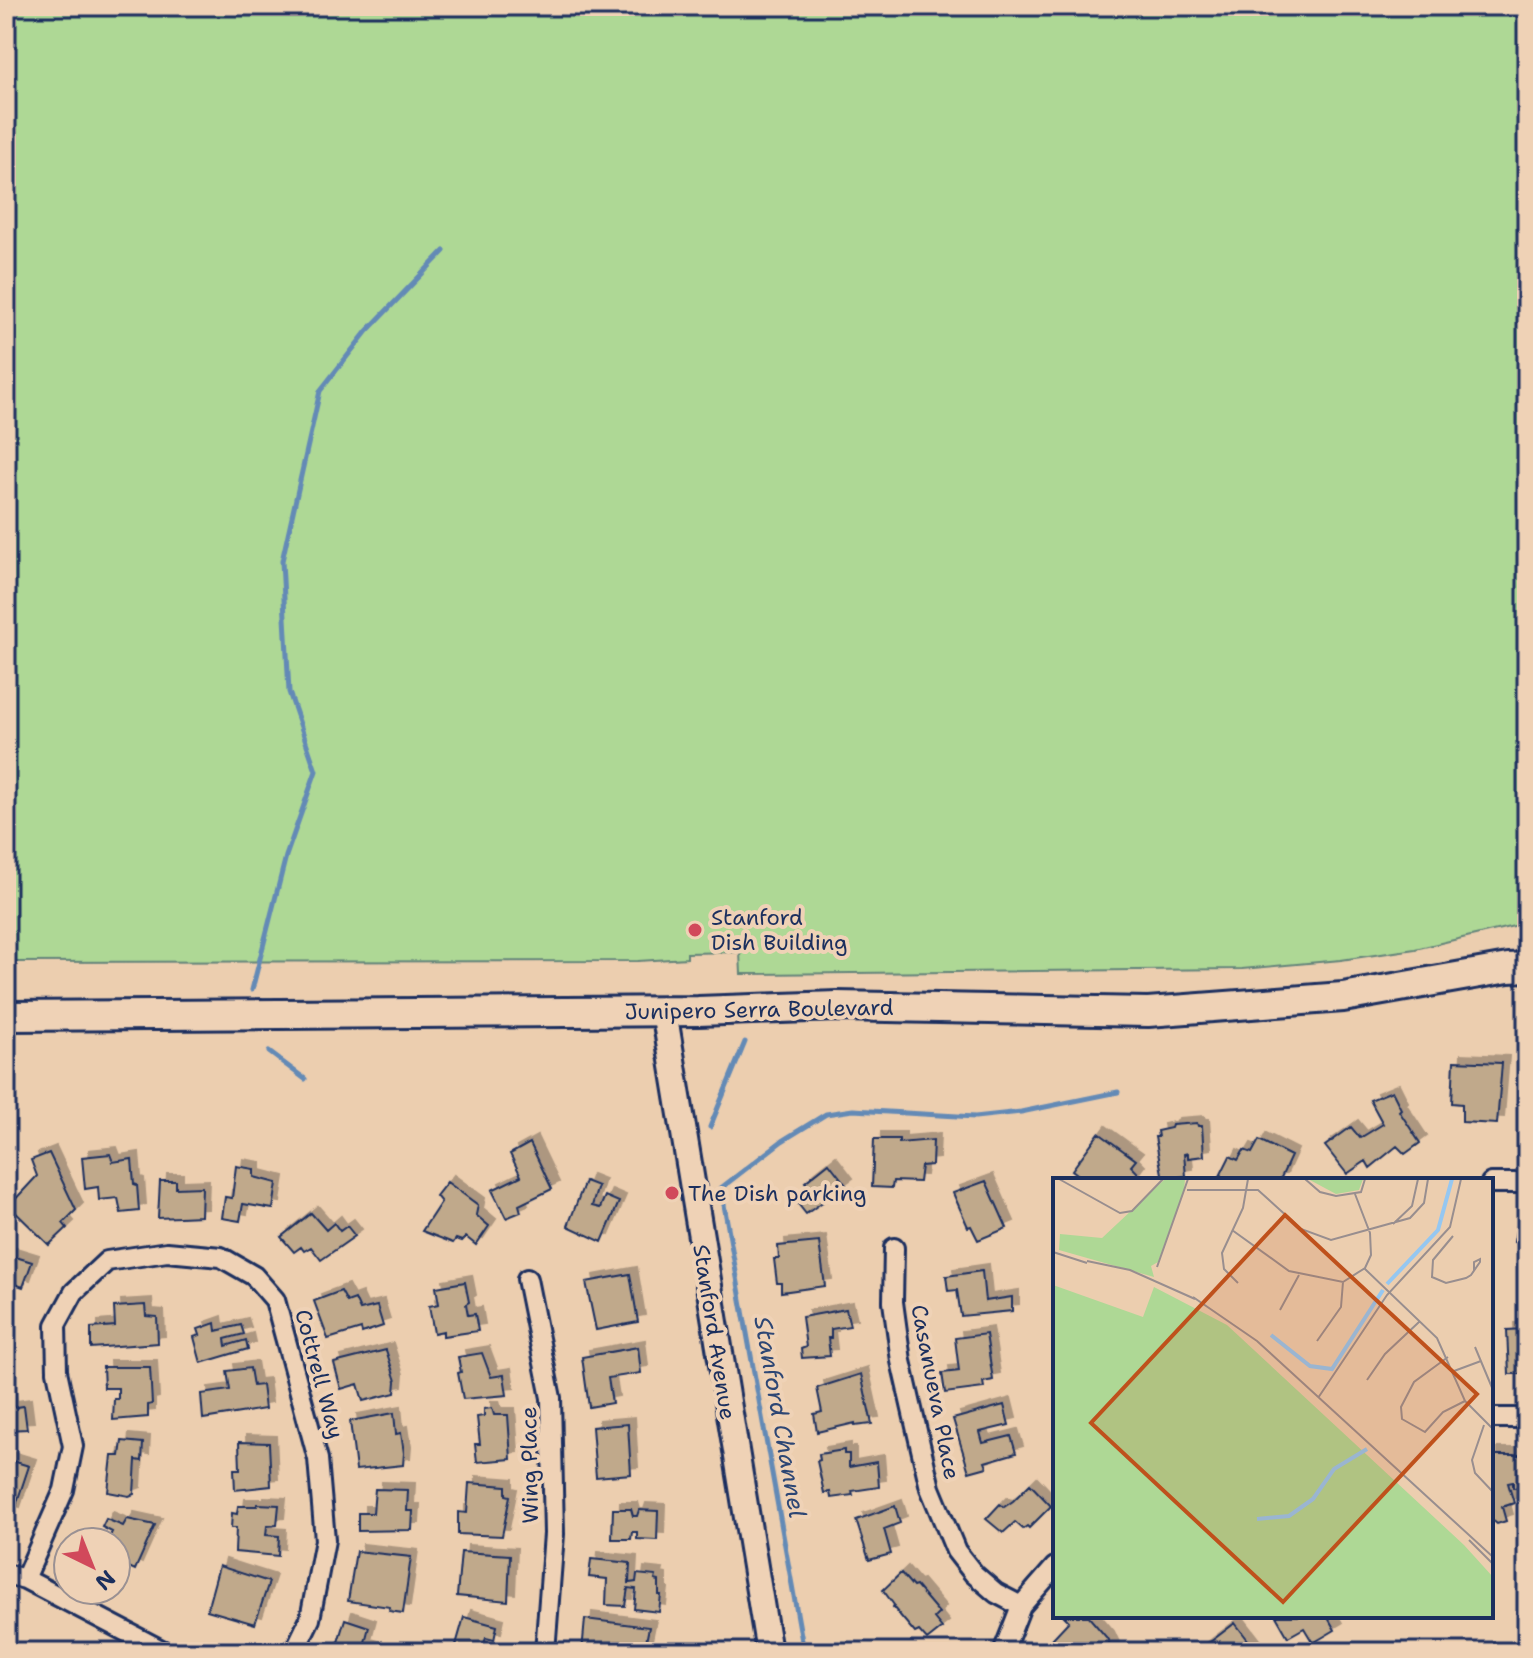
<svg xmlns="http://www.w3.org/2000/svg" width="1533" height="1658" font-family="'Shantell Sans',sans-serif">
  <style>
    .green { fill: #aed895; stroke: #64847a; stroke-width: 2 }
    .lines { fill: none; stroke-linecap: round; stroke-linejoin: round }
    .stream { stroke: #648ab6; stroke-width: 5 }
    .building { fill: #c0a98b; stroke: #1b2f5e; stroke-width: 2; filter: url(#shadow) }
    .street-casing { stroke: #1b2f5e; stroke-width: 24 }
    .secondary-casing { stroke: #1b2f5e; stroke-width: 30 }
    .primary-casing { stroke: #1b2f5e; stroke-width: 34 }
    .street { stroke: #efd2b6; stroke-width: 18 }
    .secondary { stroke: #efd2b6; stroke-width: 24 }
    .primary { stroke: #efd2b6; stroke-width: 28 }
    .poi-dot { fill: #d1495b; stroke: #efd2b6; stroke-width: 3 }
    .labels { text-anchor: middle; stroke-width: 8; stroke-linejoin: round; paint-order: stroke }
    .poi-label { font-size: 22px; fill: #1b2f5e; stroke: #efd2b6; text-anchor: start }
    .street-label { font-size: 22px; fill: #1b2f5e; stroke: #efd2b6 }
    .water-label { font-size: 24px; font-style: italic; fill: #2d4674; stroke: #efd2b6 }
    .inset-river { fill: none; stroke: #95c7f1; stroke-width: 4 }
    .inset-road { fill: none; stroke: #988e8f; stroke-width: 2 }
    .view { fill: #bf511c; fill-opacity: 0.15; stroke: #bf511c; stroke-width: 4 }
    .inset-edge { fill: none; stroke: #1b2f5e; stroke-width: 4 }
  </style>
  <defs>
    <filter id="shadow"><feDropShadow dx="7" dy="-7" stdDeviation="0" flood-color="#0004"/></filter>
  </defs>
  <rect width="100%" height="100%" fill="#ecceaf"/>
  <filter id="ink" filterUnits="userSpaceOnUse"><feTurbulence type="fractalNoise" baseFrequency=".0125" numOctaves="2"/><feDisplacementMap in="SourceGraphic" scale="16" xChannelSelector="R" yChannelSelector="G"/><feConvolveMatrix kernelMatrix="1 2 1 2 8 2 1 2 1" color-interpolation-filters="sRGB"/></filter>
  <g filter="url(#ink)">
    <path class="green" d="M6,6H1527V923L1415,949L1341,960L1242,969L741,974L740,952L687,953V958L638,961L6,962Z"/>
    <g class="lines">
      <path class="stream" d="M252,990L286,856L316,771L289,692L282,561L320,391L367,331L444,251
        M269,1052L305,1079
        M710,1127L745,1042
        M804,1652L721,1188L782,1141L826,1114L853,1110L975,1117L1021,1112L1118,1092"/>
    </g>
    <path class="building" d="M1454,1061L1502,1063L1497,1124L1462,1122V1104L1452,1103Z
      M1392,1091L1401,1109L1399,1111L1420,1143L1405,1154L1397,1146L1370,1168L1366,1161L1347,1174L1325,1146L1351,1127L1360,1138L1383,1124L1370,1100Z
      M1197,1123L1198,1126H1202L1204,1156L1188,1158V1153L1184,1154L1186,1176L1163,1179L1155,1137H1158L1157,1131L1171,1128L1172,1125Z
      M1099,1133L1136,1160L1131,1166L1138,1173L1133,1180H1085L1072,1170Z
      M874,1139H899V1143L933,1140L932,1165L921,1166L919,1182L893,1181L892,1188L872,1187Z
      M1259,1140L1291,1156L1280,1180H1227L1220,1176L1230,1156L1238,1160L1244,1150L1252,1153Z
      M530,1143L552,1189L519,1205L521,1212L506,1218L492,1190L521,1176L510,1154Z
      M49,1153L76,1210L63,1223L67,1228L49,1245L9,1206L37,1176L31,1160Z
      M110,1154L113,1162L132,1159L134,1184L137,1185L139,1211L121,1213L118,1198L99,1200L98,1187L85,1189L82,1157Z
      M829,1163L846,1185L806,1214L795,1200L810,1188L805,1182Z
      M236,1166L254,1169V1177L277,1183L273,1209L243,1204L240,1221L222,1218L225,1197L232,1198Z
      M160,1181H176V1188L202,1187L201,1216L158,1218Z
      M585,1181L598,1186L592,1206L600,1208L605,1196L619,1202L602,1242L568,1226Z
      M986,1181L1007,1228L978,1240L971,1226L968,1227L953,1193Z
      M447,1182L478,1205L476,1215L489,1226L476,1245L466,1237L462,1241L456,1239L453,1243L422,1231L441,1202L436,1196Z
      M311,1213L326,1230L334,1223L340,1231L347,1226L355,1236L321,1260L311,1247L304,1251L301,1247L294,1252L281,1237Z
      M1518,1219L1527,1220V1245L1514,1242Z
      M819,1242L825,1286L781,1292V1283H777L774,1259H779L778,1246Z
      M6,1254L32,1262L23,1287L6,1281Z
      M982,1271L985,1301L1012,1297V1311L961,1316L957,1290L948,1291L946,1276Z
      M630,1274L638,1322L596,1330L586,1282Z
      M465,1282L469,1302L466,1304L468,1315L475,1314L478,1331L443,1336V1331L434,1333L429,1306L439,1304L436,1287Z
      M341,1291L347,1302L355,1299L360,1310L377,1306L383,1326L362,1333L361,1329L328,1339L314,1301Z
      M145,1305L146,1316L157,1317L158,1343L91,1348V1328L115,1326L114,1307Z
      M846,1309L850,1326L831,1329V1338H828L830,1356L802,1358L801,1349L806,1347L802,1317Z
      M215,1323L216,1331L241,1325L244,1334L225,1339L226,1346L246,1340L248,1349L201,1363L194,1337L200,1335L198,1329Z
      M1525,1329L1527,1330L1526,1374H1509L1507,1330Z
      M986,1334L993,1380L983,1382L984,1388L945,1393L942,1373L959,1371L955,1338Z
      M638,1347L641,1373L608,1378L612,1403L589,1407L582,1357Z
      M386,1350L396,1381L395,1393L363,1401L358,1384L341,1389L334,1363Z
      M482,1353L491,1377L504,1375L507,1395L463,1399L458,1373L461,1372L458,1357Z
      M103,1367H150L152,1404L148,1405V1417L113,1420L114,1399H118V1388H104Z
      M250,1368L253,1386L262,1385L265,1409L203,1419L201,1394L230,1390L227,1371Z
      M861,1374L872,1424L855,1426V1423L817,1432L814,1414L822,1412L817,1388Z
      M6,1380L10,1408L24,1406L27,1429L6,1430Z
      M1004,1405L1009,1425L980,1432L983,1443L1011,1436L1016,1453L985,1462L987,1467L969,1472L953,1419Z
      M492,1408L494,1415H508L511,1459L477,1462L475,1444H480L477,1417L484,1416V1409Z
      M394,1413L396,1434L401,1433L404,1453L403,1465L356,1470L350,1421Z
      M628,1424L631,1474L596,1477L592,1427Z
      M122,1441L143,1443L142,1461L136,1460L134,1494L129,1496L108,1492L112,1456H120Z
      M239,1442L269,1443L271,1486L235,1490L234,1469H240Z
      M844,1450V1454H849V1467L877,1462L879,1487L852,1491L853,1495L831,1498L830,1492L824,1493L817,1461L820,1460L819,1454Z
      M1491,1455H1523L1525,1472L1526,1487L1513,1488V1482L1508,1483L1514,1503L1502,1507L1506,1521L1497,1524L1491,1519Z
      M6,1459L29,1466L13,1514L6,1512Z
      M469,1483L506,1486V1495L510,1496L502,1536L458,1534V1512L467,1513Z
      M1030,1484L1051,1506L1029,1528L1027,1526L1023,1529L1015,1522L1003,1533L986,1519L1000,1504L1004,1507L1013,1501Z
      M375,1489L408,1490L407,1511H413L412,1530L358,1531V1513H373Z
      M257,1504L279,1505L277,1525L267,1526L266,1535L279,1536L278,1556L235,1552L236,1528H231L232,1513L237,1514L238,1506H257Z
      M895,1506L900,1523L884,1529L891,1554L869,1560L856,1520Z
      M613,1509H631L633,1516H637L639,1510L658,1511L657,1540L637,1539V1532H632L631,1539H612Z
      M106,1519L123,1526L127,1519L155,1525L135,1570L116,1561V1542H107L112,1532L102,1527Z
      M356,1551L411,1557L403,1613L389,1611L390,1607L348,1601Z
      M461,1552L510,1555L508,1601L457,1596Z
      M591,1559L630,1563L629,1583L636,1582L637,1574L656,1576L655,1580L659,1581V1595H661L659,1612L634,1609L636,1589L628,1588L625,1606L606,1605L607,1579L589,1577Z
      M219,1566L269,1582L255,1624L207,1610Z
      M901,1573L913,1587L916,1586L939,1613L934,1618L942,1628L927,1640L919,1631L915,1633L893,1607L894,1605L883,1590Z
      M1064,1616H1088L1107,1638L1112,1649L1109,1652H1064L1052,1639L1069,1621Z
      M1276,1616H1327L1335,1630L1313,1643L1304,1628L1288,1637Z
      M464,1617L497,1626L494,1640L486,1638L481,1652H454Z
      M345,1619L369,1627L364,1646L387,1652H335Z
      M585,1619L649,1627L644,1652H582Z
      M1235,1623L1255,1649L1251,1652H1197Z"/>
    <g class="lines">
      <g class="street-casing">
        <path id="street" d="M1491,1183H1527
          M894,1248L893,1302L901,1361L930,1488L956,1551L974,1574L996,1593L1021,1606
          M527,1279L551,1398L554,1534L545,1652
          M1491,1418H1527
          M6,1574L25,1579L165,1652
          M25,1579L64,1490L73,1446L57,1371L56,1325L74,1292L107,1261L167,1252L221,1257L254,1276L275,1300L318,1459L325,1540L310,1619L294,1652
          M1003,1652L1021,1606L1055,1567"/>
      </g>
      <g class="secondary-casing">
        <path id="secondary" d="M664,1011L769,1652"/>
      </g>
      <g class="primary-casing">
        <path id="primary" d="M6,1016L698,1011L837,1006L1148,1012L1343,997L1508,968L1527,967"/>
      </g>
      <use href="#street" class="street"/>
      <use href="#secondary" class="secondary"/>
      <use href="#primary" class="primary"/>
    </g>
  </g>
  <g class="poi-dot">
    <circle cx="695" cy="930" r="8"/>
    <circle cx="672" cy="1193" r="8"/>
  </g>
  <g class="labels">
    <g class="poi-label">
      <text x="711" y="925">Stanford<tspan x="711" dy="25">Dish Building</tspan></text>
      <text x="688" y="1201">The Dish parking</text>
    </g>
    <g class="street-label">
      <text transform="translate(759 1009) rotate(-1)" y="8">Junipero Serra Boulevard</text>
      <text transform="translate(715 1332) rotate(81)" y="8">Stanford Avenue</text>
      <text transform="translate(320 1374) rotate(75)" y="8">Cottrell Way</text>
      <text transform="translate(936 1392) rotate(79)" y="8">Casanueva Place</text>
      <text transform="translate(529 1465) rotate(-91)" y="8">Wing Place</text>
    </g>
    <g class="water-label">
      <text transform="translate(780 1417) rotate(80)" y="8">Stanford Channel</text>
    </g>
  </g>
  <g transform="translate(1053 1178)">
    <rect width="440" height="440" fill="#ecceaf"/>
    <path d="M112,1H132L131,13L105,84L98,88L101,99L6,72L7,56L49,60ZM255,1H310L306,12L283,16ZM0,107L90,139L101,109L174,147L411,367L440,399V439H0Z" fill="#aed895"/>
    <path class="inset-river" d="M334,106L385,52L399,1M218,157L257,188L279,191L330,112M204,341L236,338L260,321L281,291L314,271"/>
    <path class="inset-road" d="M6,1L67,35L79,33L110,1M252,1L267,14L283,18L308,14L312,1M134,12H205L248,51L278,62L357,40L371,25L375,1M340,46L359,28L365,1M179,52L236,93L290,104L312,90L318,77L317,55L302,16M400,58L380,82L379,99L393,105L413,100L418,97L427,84V81L421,84V93M0,74L34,85M34,83L77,92L142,121M104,89L135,1M312,91L384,160L412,223L440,251M185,105L171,91L169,75L190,30L195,1M140,119L204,163L440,379M227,132L246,97M264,163L288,129L290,104M422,169L440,212M395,179L361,204L348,229L349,241L372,254L390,234L412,223M401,193L428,183M314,202L332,176L366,144M265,220L334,117L397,49L408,1M431,247L419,282L422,295L440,314M416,362L440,386"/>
    <path class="view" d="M232,37L424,216L230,424L38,245Z"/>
    <rect width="440" height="440" class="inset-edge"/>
  </g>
  <rect width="1533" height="1658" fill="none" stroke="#efd2b6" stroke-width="32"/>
  <rect x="16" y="16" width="1501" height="1626" fill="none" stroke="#1b2f5e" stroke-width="3" filter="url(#ink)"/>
  <g transform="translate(92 1566) rotate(137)"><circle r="38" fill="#efd2b6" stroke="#9a9193" stroke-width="2"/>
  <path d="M0-6L14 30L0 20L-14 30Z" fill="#d1495b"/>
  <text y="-12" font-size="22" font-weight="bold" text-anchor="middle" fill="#1b2f5e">N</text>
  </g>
</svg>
